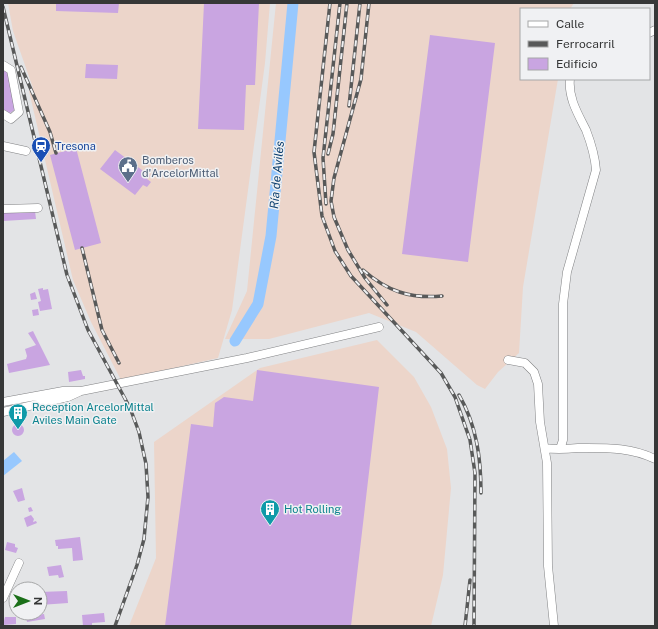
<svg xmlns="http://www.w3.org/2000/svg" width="658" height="629" font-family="'Public Sans',sans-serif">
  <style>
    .industrial { fill: #ecd5ca }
    .water { fill: #97c8fe }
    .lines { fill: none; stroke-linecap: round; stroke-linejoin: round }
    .river { stroke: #97c8fe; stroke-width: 11 }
    .building { fill: #c9a5e1 }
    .minor-casing { stroke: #818284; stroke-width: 9 }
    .minor { stroke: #fff; stroke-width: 8 }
    .rail-casing { stroke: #585959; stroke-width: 3.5 }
    .rail { stroke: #f0f1f3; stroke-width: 2; stroke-dasharray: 6; stroke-linecap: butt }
    .labels { text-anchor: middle; stroke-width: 3; stroke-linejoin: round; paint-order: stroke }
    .transit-label { font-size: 11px; fill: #164399; stroke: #f0f1f3; text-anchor: start }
    .service-label { font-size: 11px; fill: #4e5e75; stroke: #f0f1f3; text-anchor: start }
    .culture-label { font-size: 11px; fill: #0d838f; stroke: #f0f1f3; text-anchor: start }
    .water-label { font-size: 12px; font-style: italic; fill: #0a3e6f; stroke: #f0f1f3 }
  </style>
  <rect width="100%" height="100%" fill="#e3e4e6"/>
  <path class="industrial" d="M8,3H270L265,63L232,310L218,358L121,380L91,322L73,280L29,91L33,88L13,31Z
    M276,3H574L570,9H521V79H558L523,287L519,353L498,372L485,389L477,385L416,332L369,313L269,339H225L247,291Z
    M377,340L414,377L431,407L447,449L451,488L443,575L431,626H129L156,558L154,442L260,368Z"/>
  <path class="water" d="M14,452L22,461L3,476V461Z"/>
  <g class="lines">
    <path class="river" d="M235,341L258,304L271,236L293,3"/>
  </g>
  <path class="building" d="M56,3H119L118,13L56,11Z
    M204,3H259L255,85H246L244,130L198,129Z
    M430,35L495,43L468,262L402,254Z
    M86,64L118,65L117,79L85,78Z
    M3,67L9,71L16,109L7,115L3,112Z
    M76,148L101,243L75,250L50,155Z
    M115,150L150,176L147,179L151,182L147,187L143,185L135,195L100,169Z
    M35,211L36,219L3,221V212Z
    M43,288V290L48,289L52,309L40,311L38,302L41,301L38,289Z
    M35,292L37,299L31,300L30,294Z
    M38,309L39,315L33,316L32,310Z
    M33,331L50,365L9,373L7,364L26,359L27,356L25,349L36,345L28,333Z
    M81,370L83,376H85V379L69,382L68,372Z
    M257,370L379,387L351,626H165L191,424L213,427L215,403L224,397L253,401Z
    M12 430a6 6 0 1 1 12 0a6 6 0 1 1-12 0Z
    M22,488L25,500L18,502L13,491Z
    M31,507L33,511L29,512L28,508Z
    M31,515L34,519L33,522L36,521L37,523L27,527L24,518Z
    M80,537L83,560L73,561L72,548L58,549V546H56L55,540Z
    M7,542L15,544V547L18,548L16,553L5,550Z
    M61,565L64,577L59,578L58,575L49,576L47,567Z
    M67,591L68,603L40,605V592Z
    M104,613L105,622L92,623V626H83L82,615Z
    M44,614L45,619L27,622L26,616Z
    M5,617H16V624L3,625Z"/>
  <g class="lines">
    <g class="minor-casing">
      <path id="minor" d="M649,33L655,30
        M3,65L11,70L19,112L11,119L3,114
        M3,146L26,151
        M3,209L38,208
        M508,360L525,363L534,372L538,384L540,422L547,463L548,566L554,626
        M3,402L63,391H81L247,358L379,327
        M3,412L68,397L79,392
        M545,448C556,450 567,449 579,448C606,448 630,447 655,459
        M560,449L563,440V304L567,272L596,170C595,156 591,143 586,130C578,114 568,98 570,79
        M3,598L19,563"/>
    </g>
    <use href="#minor" class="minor"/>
    <g class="rail-casing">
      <path id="rail" d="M330,3L314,152L322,216L335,251L351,276L441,373L455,397L470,440L475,473L474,626
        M369,3L361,79L334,178L331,201L334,217L348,250L365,278L387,305
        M3,7L67,275L88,330L130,408L139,432L146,464L148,497L144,539L137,565L115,626
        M21,67L50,132L56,153
        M349,106L360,3
        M328,154L333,134L347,3
        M326,204L323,158L340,3
        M82,248L102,330L119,363
        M363,270C387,291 410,299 442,296
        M459,395C477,426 481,459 481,493
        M465,626L470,580"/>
    </g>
    <use href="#rail" class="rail"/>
  </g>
  <defs>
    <g id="station-pin" transform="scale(1)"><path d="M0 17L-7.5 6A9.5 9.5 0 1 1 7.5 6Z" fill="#1a4fb4" stroke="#f0f1f3"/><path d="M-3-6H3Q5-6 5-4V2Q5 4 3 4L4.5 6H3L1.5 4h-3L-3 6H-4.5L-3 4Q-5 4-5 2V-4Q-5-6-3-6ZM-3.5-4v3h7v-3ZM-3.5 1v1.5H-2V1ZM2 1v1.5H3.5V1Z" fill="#fff"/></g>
    <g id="civic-pin" transform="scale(1)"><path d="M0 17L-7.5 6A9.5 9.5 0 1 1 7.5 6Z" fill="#5c6f8a" stroke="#f0f1f3"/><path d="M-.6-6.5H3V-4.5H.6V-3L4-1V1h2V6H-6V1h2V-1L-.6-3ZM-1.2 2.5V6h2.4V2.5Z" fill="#fff"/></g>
    <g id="building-pin" transform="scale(1)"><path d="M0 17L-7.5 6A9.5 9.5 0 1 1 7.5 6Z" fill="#0f9aa8" stroke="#f0f1f3"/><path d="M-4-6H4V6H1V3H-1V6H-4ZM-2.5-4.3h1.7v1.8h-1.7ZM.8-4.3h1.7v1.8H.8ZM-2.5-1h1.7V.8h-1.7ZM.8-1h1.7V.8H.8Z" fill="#fff"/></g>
  </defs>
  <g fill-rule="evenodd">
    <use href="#station-pin" x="41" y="146"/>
    <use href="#civic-pin" x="128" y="166"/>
    <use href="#building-pin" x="18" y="413"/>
    <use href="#building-pin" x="270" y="509"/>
  </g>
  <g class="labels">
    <g class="transit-label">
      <text x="55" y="150">Tresona</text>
    </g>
    <g class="service-label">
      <text x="142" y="164">Bomberos<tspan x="142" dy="13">d'ArcelorMittal</tspan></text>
    </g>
    <g class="culture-label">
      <text x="32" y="411">Reception ArcelorMittal<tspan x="32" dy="13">Aviles Main Gate</tspan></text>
      <text x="284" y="513">Hot Rolling</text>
    </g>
    <g class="water-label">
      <text transform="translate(277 175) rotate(-85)" y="4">Ría de Avilés</text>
    </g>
  </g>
  <rect width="658" height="629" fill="none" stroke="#363737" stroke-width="8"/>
  <rect x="520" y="8" width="130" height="72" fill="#f0f1f3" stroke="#a6a7a8"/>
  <rect x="528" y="21" width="20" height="6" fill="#ffffff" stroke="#a6a7a8"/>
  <text x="556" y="28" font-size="12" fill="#363737">Calle</text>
  <rect x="528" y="41" width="20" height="6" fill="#585959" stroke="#a6a7a8"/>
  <text x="556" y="48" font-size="12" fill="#363737">Ferrocarril</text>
  <rect x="528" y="58" width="20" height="12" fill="#c9a5e1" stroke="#a6a7a8"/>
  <text x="556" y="68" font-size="12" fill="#363737">Edificio</text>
  <g transform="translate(28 601) rotate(90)"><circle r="19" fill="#f0f1f3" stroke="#a6a7a8"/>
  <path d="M0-3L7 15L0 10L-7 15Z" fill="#1b7019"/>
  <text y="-6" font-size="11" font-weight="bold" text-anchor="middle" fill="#363737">N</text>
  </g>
</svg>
